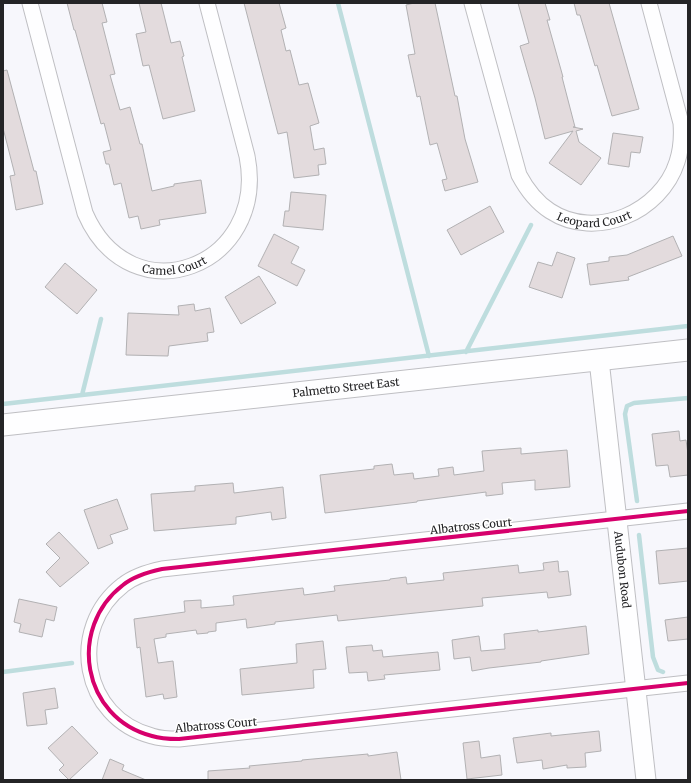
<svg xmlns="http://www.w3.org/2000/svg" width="691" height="783" font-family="Merriweather,serif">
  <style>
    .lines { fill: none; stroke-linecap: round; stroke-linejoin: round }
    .stream { stroke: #beddde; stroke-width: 4.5 }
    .building { fill: #e3dbdd; stroke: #b2b1b3 }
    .minor-casing { stroke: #bfbfc3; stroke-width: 17 }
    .tertiary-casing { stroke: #bfbfc3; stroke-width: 21 }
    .secondary-casing { stroke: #bfbfc3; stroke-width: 23 }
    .minor { stroke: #fefeff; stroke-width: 15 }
    .tertiary { stroke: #fefeff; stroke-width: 19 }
    .secondary { stroke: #fefeff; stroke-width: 21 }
    .cycleway-casing { stroke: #fff; stroke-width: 6 }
    .cycleway { stroke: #d6006c; stroke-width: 4 }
    .labels { text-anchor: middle; stroke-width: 3; stroke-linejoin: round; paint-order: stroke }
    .street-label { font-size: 11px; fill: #242426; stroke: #fff }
  </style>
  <rect width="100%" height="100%" fill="#f7f7fc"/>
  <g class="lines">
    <path class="stream" d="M338,3L429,356
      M466,352L531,225
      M82,395L101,319
      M3,404L688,326
      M637,501L625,414L627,406L634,403L688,398
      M639,535L653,657L658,670L663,672
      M3,672L72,663"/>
  </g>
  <path class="building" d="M67,3H102L107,22L102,23L115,74L110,75L120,110L130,107L140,144H142L152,191L174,186V184L201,180L206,213L159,220L160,225L141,229L138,216L129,218L121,183L114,185L109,164H106L103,152L111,150L104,123L101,124L75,30H74Z
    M139,3H161L171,43L180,41L184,56L182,57L195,111L163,119L149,65L143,66L136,34L146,32Z
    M244,3H279L286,28L281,30L286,51L290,50L299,85L308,83L319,123L310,126L314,150L324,148L326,164L318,165L319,175L294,178L287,132L278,134Z
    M414,3H435L455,96H457L465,139L478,182L445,191L442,180L447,179L437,143L430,145L420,96L417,97L408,55L415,54L406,5Z
    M518,3H545L550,20H547L563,77H562L575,127H573L583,129L576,131L579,142L601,158L581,185L549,163L573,131L545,139L535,98L520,46L529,43Z
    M574,3H609L639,109L612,116L597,65L595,66L580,15H577Z
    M7,70L34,171H36L43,204L16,210L10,176L15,175L3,128V71Z
    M613,133L643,137L640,153L631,152L629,167L608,164Z
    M291,192L326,195L323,230L283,226L285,211H289Z
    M490,206L504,232L461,255L447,230Z
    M274,234L299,247L291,263L305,270L297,286L258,266Z
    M673,236L682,256L628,277L629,280L590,285L587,264L609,261V257L627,255Z
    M557,252L575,258L562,298L529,287L538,262L552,266Z
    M65,263L97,290L77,314L45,287Z
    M259,276L276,303L241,324L225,297Z
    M194,304L195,311L210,308L214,332L207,333L208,341L169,346L168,356L126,355L128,313L179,315L178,306Z
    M679,431L680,441L686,440L688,454V475L670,477L668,465L656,466L652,434Z
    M521,448V454L567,450L570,487L535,490V480L502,483L503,494L486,496V492L417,501V502L325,513L320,475L374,469V466L392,464L394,475L413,473L414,479L439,476L438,469L453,467L454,475L484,471L482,451Z
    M233,483L234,493L283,487L286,518L272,520L271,512L236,517V524L154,531L151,494L195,491V486Z
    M117,499L128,529L110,535L113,543L98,549L84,510Z
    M59,532L89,563L60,587L46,572L60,558L46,544Z
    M688,548V581L659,584L656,551Z
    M558,561L559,572L568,571L571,595L548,598L547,592L482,598L483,606L338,621L337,615L275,622V624L247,628L246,619L216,623V631L208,632V633L197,634L196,630L166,634V637L154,639L158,663L173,661L177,697L164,699L163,694L146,697L140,647L137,648L134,619L185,612L184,601L201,600V608L234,605L233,596L303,588L304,595L335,591L334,586L390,580V579L406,577L407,584L444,580L443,573L518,565L519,573L544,570L543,563Z
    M19,599L57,607L54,621L46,619L42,637L19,632L21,624L14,622Z
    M688,617V639L668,641L665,620Z
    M586,626L589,654L541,661V662L489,668L472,671L470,657L454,659L452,640L479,636L481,651L505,649L504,634L538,630V632Z
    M323,641L326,669L313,670L314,688L242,695L240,669L297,663L296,644Z
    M372,645L373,651L382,650L383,657L438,652L440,670L384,675L385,679L368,681L367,672L349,673L346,647Z
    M55,688L58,708L45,710L47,724L27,726L23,693Z
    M72,726L98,753L69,780L59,770L64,765L48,748Z
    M599,731L601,751L585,753L586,767L567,768V765L543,769L542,760L517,763L513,738L551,733V736Z
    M479,741L481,758L500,755L502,775L467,779L463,743Z
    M397,752L401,780H208V771L250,768L249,766L302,761V760L368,754V756Z
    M110,759L124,765L122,770L146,780H102Z"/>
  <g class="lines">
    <g class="minor-casing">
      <g id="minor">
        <path id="s1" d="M30,3L85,213C131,319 269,267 247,156L207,3"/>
        <path id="s2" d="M472,3L519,175C527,190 536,202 550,211C596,241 661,212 677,162C681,150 682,136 681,123L649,3"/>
        <path d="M688,511L162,569C148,572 134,576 123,585C67,628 82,718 152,736C161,739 170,739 179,739L688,683"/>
      </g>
    </g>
    <g class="tertiary-casing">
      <g id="tertiary">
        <path id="s3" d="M599,360L646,780"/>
      </g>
    </g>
    <g class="secondary-casing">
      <g id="secondary">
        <path id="s4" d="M3,425L688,350"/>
      </g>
    </g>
    <use href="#minor" class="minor"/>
    <use href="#tertiary" class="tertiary"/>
    <use href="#secondary" class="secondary"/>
    <g class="cycleway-casing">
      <path id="cycleway" d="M688,511L162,569C148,572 134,576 123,585C67,628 82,718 152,736C161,739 170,739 179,739L688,683"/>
    </g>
    <use href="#cycleway" class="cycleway"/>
  </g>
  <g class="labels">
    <g class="street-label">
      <text dy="4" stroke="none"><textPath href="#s2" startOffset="273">Leopard Court</textPath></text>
      <text dy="4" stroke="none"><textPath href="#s1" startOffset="332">Camel Court</textPath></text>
      <text dy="4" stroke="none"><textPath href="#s4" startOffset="345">Palmetto Street East</textPath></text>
      <text transform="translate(471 526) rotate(-6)" y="4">Albatross Court</text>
      <text dy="4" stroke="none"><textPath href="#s3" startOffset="211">Audubon Road</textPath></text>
      <text transform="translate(216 725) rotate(-5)" y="4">Albatross Court</text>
    </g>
  </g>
  <rect width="691" height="783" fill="none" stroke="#242426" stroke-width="8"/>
</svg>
